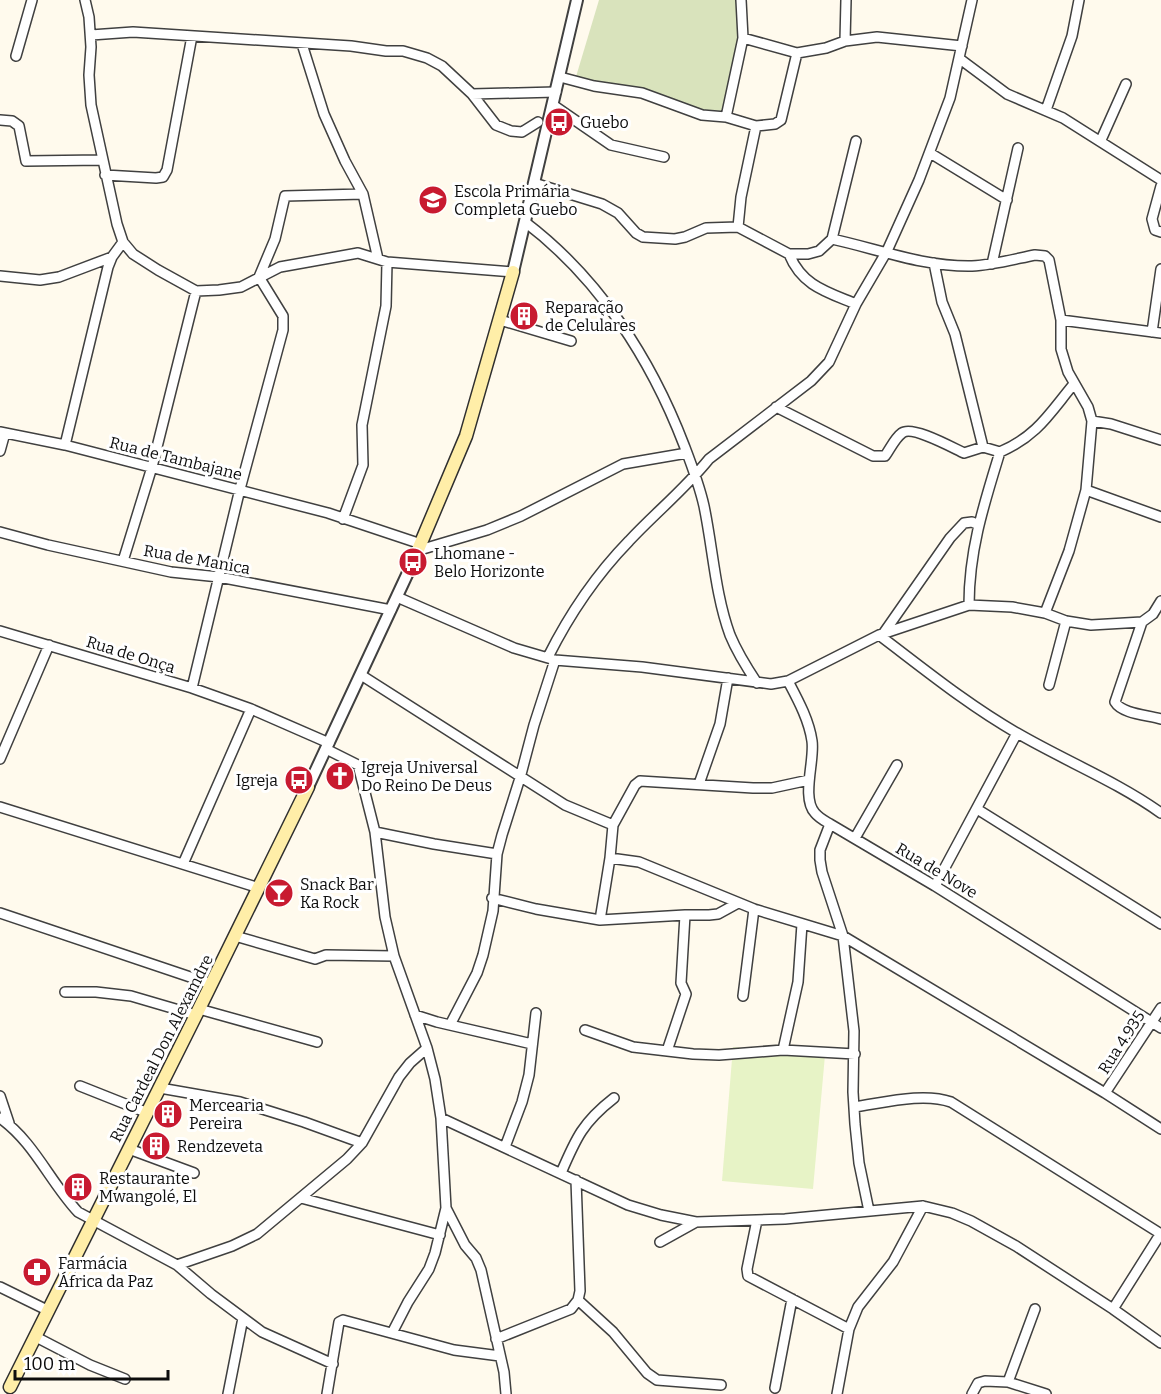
<svg xmlns="http://www.w3.org/2000/svg" width="1161" height="1394" font-family="Bitter,serif">
  <style>
    .cemetery { fill: #d9e3bc }
    .pitch { fill: #e7f3c6 }
    .lines { fill: none; stroke-linecap: round; stroke-linejoin: round }
    .minor-casing { stroke: #404040; stroke-width: 12 }
    .tertiary-casing { stroke: #404040; stroke-width: 14 }
    .secondary-casing { stroke: #2f2f2f; stroke-width: 15 }
    .minor { stroke: #fff; stroke-width: 9 }
    .tertiary { stroke: #fff; stroke-width: 10 }
    .secondary { stroke: #ffeea8; stroke-width: 12 }
    .labels { text-anchor: middle; stroke-width: 6; stroke-linejoin: round; paint-order: stroke }
    .poi-label { font-size: 16px; fill: #0d0d0d; stroke: #fff; text-anchor: start }
    .street-label { font-size: 16px; fill: #0d0d0d; stroke: #fff }
  </style>
  <rect width="100%" height="100%" fill="#fffaed"/>
  <path class="cemetery" d="M599,0H738L739,38L724,114L720,116L575,80Z"/>
  <path class="pitch" d="M733,1047L825,1055L813,1189L722,1181Z"/>
  <g class="lines">
    <g class="minor-casing">
      <path id="minor" d="M85,0L89,17L91,47L89,75L91,105L117,224L123,242L133,254L158,270L196,291L219,290L241,287L280,267L358,253L387,262L513,272
        M91,35L133,32L351,46L386,51H403L427,58L442,66L472,94L496,125L511,131L522,132L538,122
        M743,38L797,53L826,48L845,41L877,37L962,46
        M845,41L846,0
        M302,44L324,114L345,161L363,194L378,259
        M16,56L32,0
        M960,59L1007,94L1063,118L1161,180
        M560,77L594,86L642,93L702,115L726,117L756,126L775,124L781,120L797,53
        M472,94L556,92
        M553,105L611,145L664,157
        M1046,110L1072,36L1079,0
        M726,117L743,38L741,0
        M0,120L12,121L19,126L26,161L102,160
        M1101,140L1126,84
        M930,153L1007,200
        M105,175L156,178L163,177L167,170L192,36
        M534,183L602,204L618,213L636,233L643,237L675,239L685,237L706,228L738,227L789,254H808L819,251L832,239C878,249 924,267 972,266C993,265 1015,259 1035,255L1045,256L1049,260L1061,320V349L1068,372L1088,407L1092,421L1086,490L1069,551L1045,613
        M1161,186L1152,219L1155,230L1161,232
        M525,222C599,278 651,359 684,445C692,466 699,484 704,506C713,549 715,594 730,635C737,652 747,668 757,683
        M738,227L741,197L756,126
        M832,239L856,141
        M789,254C802,286 827,292 856,304
        M934,263L942,302L955,334L983,447
        M992,264L1018,148
        M0,276L40,280L59,277L112,257
        M500,320L571,341
        M1061,320L1161,333
        M1152,332L1161,269
        M776,407L873,456H885C890,449 895,438 902,433C912,425 953,448 964,453L983,447L1000,452C1037,436 1049,414 1073,385
        M1092,421L1111,424L1161,440
        M0,432L65,445L328,513L421,544
        M65,445L108,267L112,257L123,242
        M0,451L5,433
        M1086,490L1161,517
        M343,519L363,465L362,425L386,306L387,262
        M0,532L48,545L171,572L219,577L391,610
        M419,548L423,549L487,530L521,516L623,464L687,453
        M123,561L152,467L196,291
        M397,597L514,648L555,660L642,667L771,684L788,681L879,635L969,605L1012,607L1045,613L1066,621L1091,625L1142,622
        M1161,601L1153,614L1142,622L1115,702C1122,714 1148,715 1161,719
        M969,605C969,550 984,504 1000,452
        M0,631L192,688L251,709L329,743
        M883,634L950,538L964,523L972,522L979,525
        M879,635C924,669 968,705 1017,733C1065,761 1116,781 1161,813
        M548,657C569,615 595,576 629,541C655,513 685,489 709,459L811,381L829,362L856,304L887,251L919,180L950,98L972,0
        M361,675L565,805L613,825
        M788,681C798,700 809,720 812,741C815,760 801,798 815,813C819,818 825,821 830,824L935,886L1161,1028
        M1049,685L1066,621
        M192,688L240,489L283,330V316L259,277L275,239L285,196L363,194
        M326,749L358,765L375,832L385,917L394,956L427,1048L435,1079L441,1118L628,1205L661,1215L696,1222L785,1219L923,1206L952,1213L971,1221L1016,1246L1113,1309L1161,1343
        M0,759L49,645
        M699,784L720,724L728,678
        M0,807L259,888
        M977,809L1161,924
        M830,824L820,850V860L822,872L843,936L854,1031L853,1092L855,1124L859,1163L869,1211
        M375,832L434,844L497,854
        M855,838L897,765
        M610,858L639,862L754,909L843,936L1105,1093L1161,1129
        M183,864L251,709
        M935,886L1017,733
        M492,898L536,909L600,920L685,915H709L718,914L738,903
        M0,913L211,984
        M600,920L610,858L613,825L635,785L640,781L753,788H772L809,780
        M235,936L315,959L326,955L394,956
        M65,992H96L131,996L196,1015
        M743,996L754,909
        M199,1009L317,1042
        M415,1015L437,1022L532,1044
        M450,1025L477,973L483,955L493,911L497,854L502,835L520,778L534,725L555,660
        M585,1030L633,1047L693,1054L719,1055L783,1050L855,1054
        M783,1050L798,982L802,924
        M667,1051L686,994L681,983L685,915
        M80,1086L148,1113
        M160,1088L240,1102L304,1122L362,1143
        M1105,1093L1161,1008
        M0,1096L9,1123
        M854,1107C883,1103 923,1092 951,1102L1161,1234
        M0,1118C34,1142 50,1182 78,1212L177,1265L211,1294L262,1332L333,1364
        M441,1118L446,1208L465,1245L476,1258L481,1270L504,1372L506,1394
        M505,1147L522,1102L529,1075L536,1013
        M129,1149L194,1173
        M561,1173C576,1138 583,1122 614,1098
        M301,1198L440,1235
        M757,1220L747,1269L748,1276L849,1329
        M660,1242L696,1222
        M177,1265L232,1246L257,1234L347,1159L362,1143L399,1077L410,1063L427,1048
        M0,1287L49,1311
        M578,1300L613,1332L647,1373L657,1380L721,1385
        M1035,1309L1008,1382L1046,1394
        M1113,1309L1161,1233
        M392,1333L408,1302L429,1269L435,1253L446,1208
        M36,1337L90,1365L125,1379
        M496,1339L571,1309L578,1300L580,1291L576,1180
        M775,1388L792,1299
        M228,1394L243,1318
        M327,1394L339,1322L343,1320L454,1350L500,1356
        M837,1394L849,1329L858,1307L893,1262L923,1206
        M972,1394L978,1383L985,1381L1008,1382"/>
    </g>
    <g class="tertiary-casing">
      <path id="tertiary" d="M513,272L577,0
        M308,787L412,564"/>
    </g>
    <g class="secondary-casing">
      <path id="secondary" d="M412,564L466,436L513,272
        M10,1387L196,1015L308,787"/>
    </g>
    <use href="#minor" class="minor"/>
    <use href="#tertiary" class="tertiary"/>
    <use href="#secondary" class="secondary"/>
  </g>
  <defs>
    <g id="bus-disc" transform="scale(1.5)"><circle r="9.5" fill="#c81a30" stroke="#fff"/><path d="M-5-6H5V4H4V6H2V4H-2V6H-4V4H-5ZM-3.5-4V0h7V-4ZM-3.5 1.2v1.5H-2V1.2ZM2 1.2v1.5H3.5V1.2Z" fill="#fff"/></g>
    <g id="school-disc" transform="scale(1.5)"><circle r="9.5" fill="#c81a30" stroke="#fff"/><path d="M0-5L7-2L0 1L-7-2ZM-4 1L0 2.5L4 1V4Q0 6-4 4Z" fill="#fff"/></g>
    <g id="building-disc" transform="scale(1.5)"><circle r="9.5" fill="#c81a30" stroke="#fff"/><path d="M-4-6H4V6H1V3H-1V6H-4ZM-2.5-4.3h1.7v1.8h-1.7ZM.8-4.3h1.7v1.8H.8ZM-2.5-1h1.7V.8h-1.7ZM.8-1h1.7V.8H.8Z" fill="#fff"/></g>
    <g id="church-disc" transform="scale(1.5)"><circle r="9.5" fill="#c81a30" stroke="#fff"/><path d="M-1.2-6h2.4v3.5h3.3v2.4h-3.3V6h-2.4V-.1h-3.3v-2.4h3.3Z" fill="#fff"/></g>
    <g id="bar-disc" transform="scale(1.5)"><circle r="9.5" fill="#c81a30" stroke="#fff"/><path d="M-6-5H6L.8 .8V4.5H3.5V6h-7V4.5H-.8V.8Z" fill="#fff"/></g>
    <g id="pharmacy-disc" transform="scale(1.5)"><circle r="9.5" fill="#c81a30" stroke="#fff"/><path d="M-2-6h4v4h4v4h-4v4h-4v-4h-4v-4h4Z" fill="#fff"/></g>
  </defs>
  <g fill-rule="evenodd">
    <use href="#bus-disc" x="559" y="122"/>
    <use href="#school-disc" x="433" y="200"/>
    <use href="#building-disc" x="524" y="316"/>
    <use href="#bus-disc" x="413" y="562"/>
    <use href="#church-disc" x="340" y="776"/>
    <use href="#bus-disc" x="299" y="780"/>
    <use href="#bar-disc" x="279" y="893"/>
    <use href="#building-disc" x="168" y="1114"/>
    <use href="#building-disc" x="156" y="1146"/>
    <use href="#building-disc" x="78" y="1187"/>
    <use href="#pharmacy-disc" x="37" y="1272"/>
  </g>
  <g class="labels">
    <g class="poi-label">
      <text x="580" y="128">Guebo</text>
      <text x="454" y="197">Escola Primária<tspan x="454" dy="18">Completa Guebo</tspan></text>
      <text x="545" y="313">Reparação<tspan x="545" dy="18">de Celulares</tspan></text>
      <text x="434" y="559">Lhomane -<tspan x="434" dy="18">Belo Horizonte</tspan></text>
      <text x="361" y="773">Igreja Universal<tspan x="361" dy="18">Do Reino De Deus</tspan></text>
      <text x="278" y="786" text-anchor="end">Igreja</text>
      <text x="300" y="890">Snack Bar<tspan x="300" dy="18">Ka Rock</tspan></text>
      <text x="189" y="1111">Mercearia<tspan x="189" dy="18">Pereira</tspan></text>
      <text x="177" y="1152">Rendzeveta</text>
      <text x="99" y="1184">Restaurante<tspan x="99" dy="18">Mwangolé, El</tspan></text>
      <text x="58" y="1269">Farmácia<tspan x="58" dy="18">África da Paz</tspan></text>
    </g>
    <g class="street-label">
      <text transform="translate(176 458) rotate(14)" y="6">Rua de Tambajane</text>
      <text transform="translate(197 559) rotate(10)" y="6">Rua de Manica</text>
      <text transform="translate(131 654) rotate(17)" y="6">Rua de Onça</text>
      <text transform="translate(937 870) rotate(31)" y="6">Rua de Nove</text>
      <text transform="translate(1121 1042) rotate(-57)" y="6">Rua 4.935</text>
      <text transform="translate(161 1048) rotate(-63)" y="6">Rua Cardeal Don Alexamdre</text>
    </g>
  </g>
  <path d="M15 1370v9h153v-9" fill="none" stroke="#0d0d0d" stroke-width="3"/>
  <text x="24" y="1370" font-size="18" fill="#0d0d0d" stroke="#ffffff" stroke-width="4.5" paint-order="stroke">100 m</text>
</svg>
